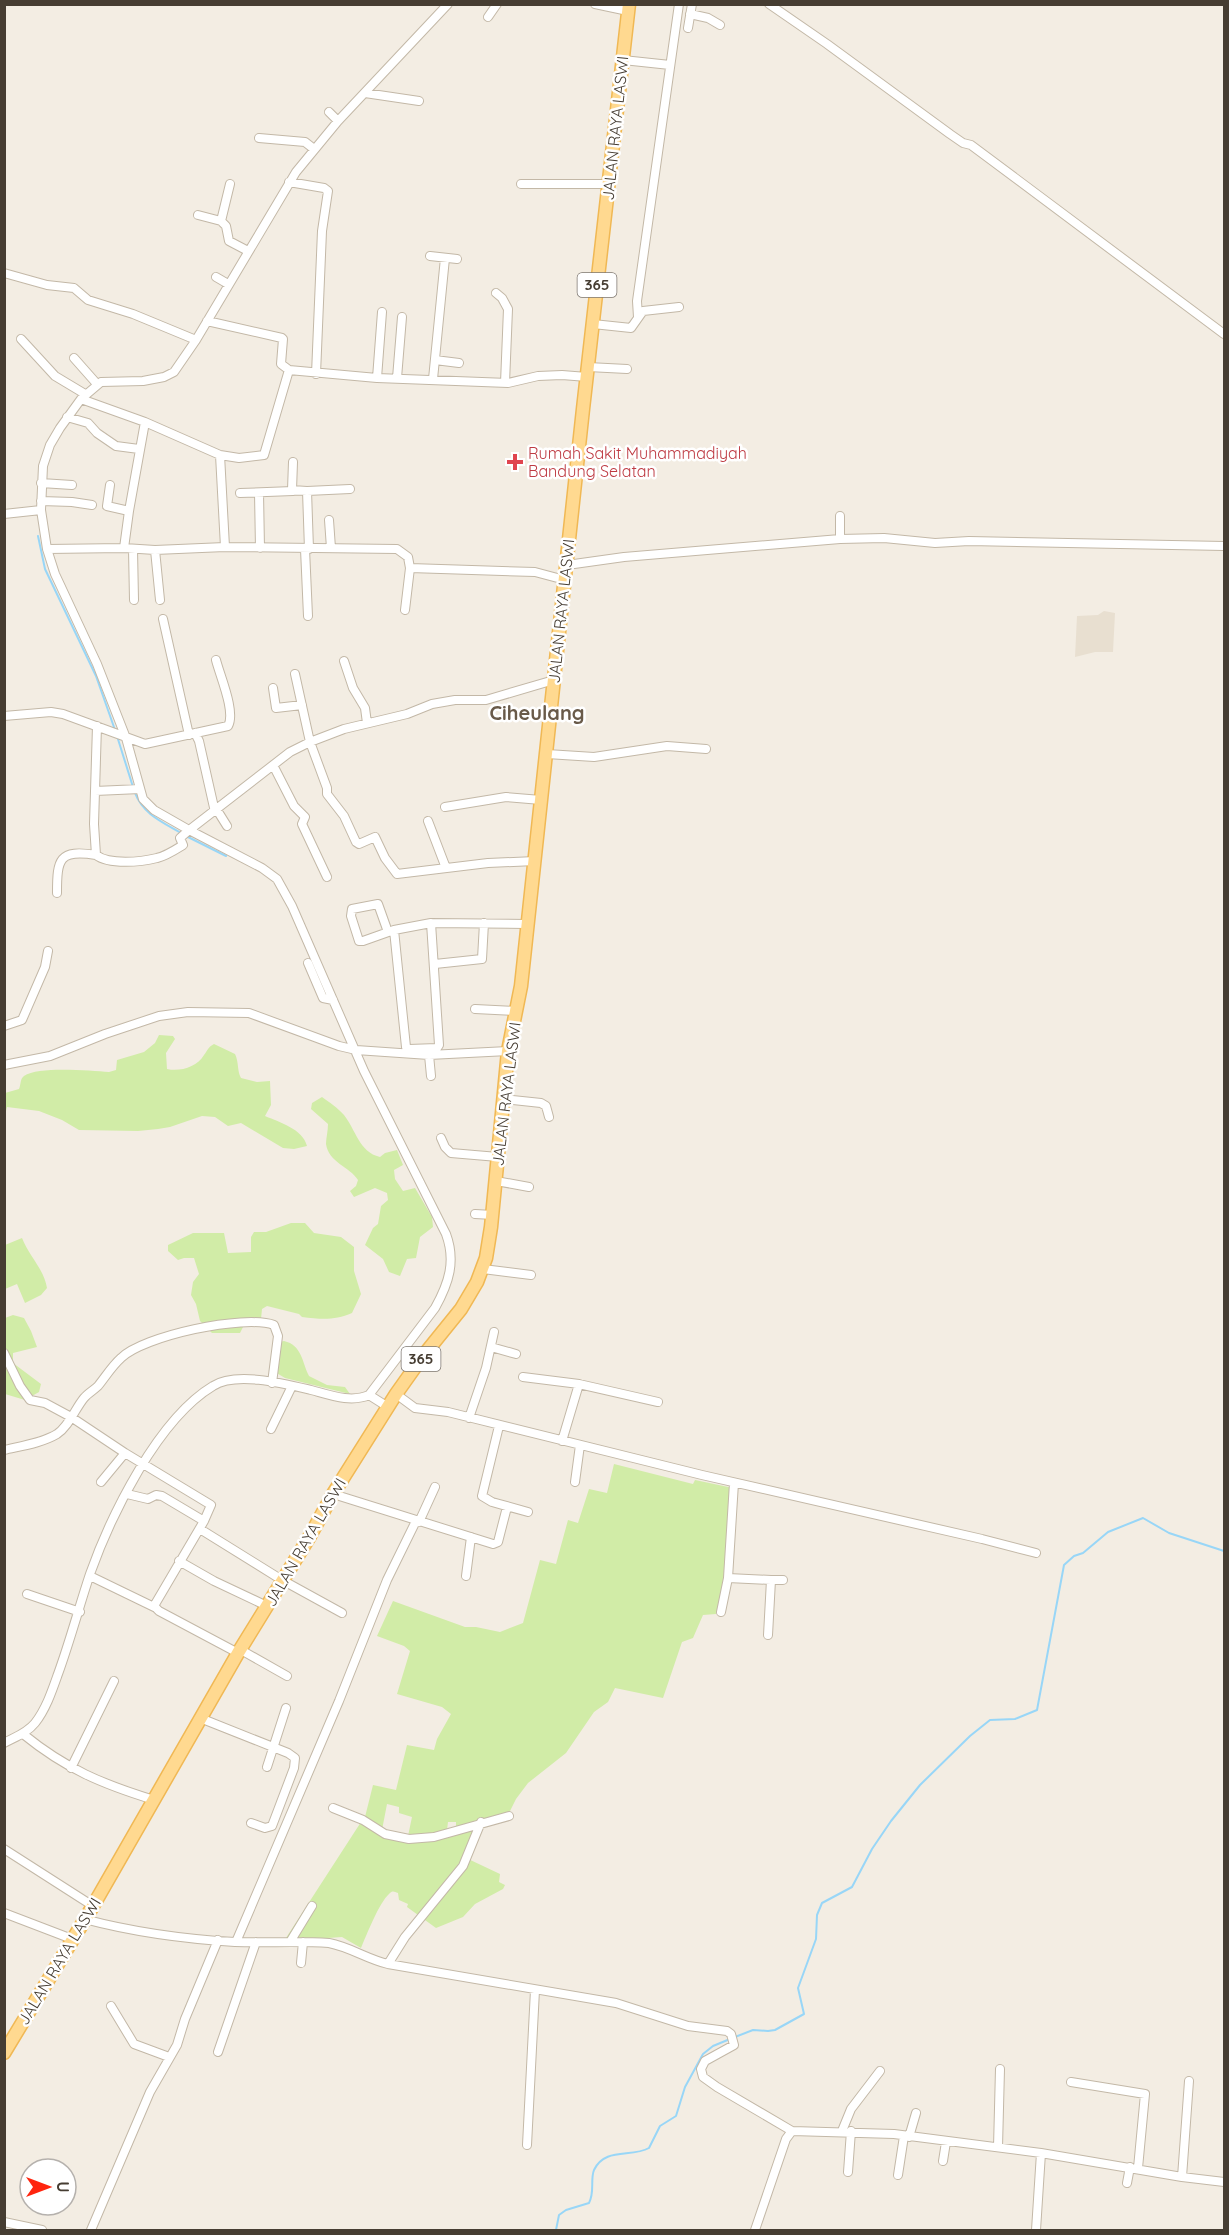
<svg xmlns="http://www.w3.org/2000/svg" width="1229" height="2235" font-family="Quicksand,sans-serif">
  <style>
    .residential { fill: #e8dfd0 }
    .green { fill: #d1eca7 }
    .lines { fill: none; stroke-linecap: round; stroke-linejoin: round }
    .stream { stroke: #98d6f7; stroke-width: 2 }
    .street-casing { stroke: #c3b8a7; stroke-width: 10 }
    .primary-casing { stroke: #f0b854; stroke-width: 15 }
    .street { stroke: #fff; stroke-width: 8 }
    .primary { stroke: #ffd990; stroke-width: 12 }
    .health-dot { fill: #e0444e; stroke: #fff; stroke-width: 2 }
    .labels { text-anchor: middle; stroke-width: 5; stroke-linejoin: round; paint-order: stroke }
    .shield { fill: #fff; stroke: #7e7770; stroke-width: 1.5 }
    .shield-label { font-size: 15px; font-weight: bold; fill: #463d32 }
    .street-label { font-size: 16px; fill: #463d32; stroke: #fff }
    .health-label { font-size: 16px; fill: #be3a42; stroke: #fff; text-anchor: start }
    .quarter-label { font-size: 20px; font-weight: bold; fill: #695a49; stroke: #fff }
  </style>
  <rect width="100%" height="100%" fill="#f3ede3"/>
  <path class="residential" d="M1104,611L1115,613L1113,652H1095L1075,657L1077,616L1098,615Z"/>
  <path class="green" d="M159,1035L173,1036L175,1039L166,1053L167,1069C180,1072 197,1067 204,1055C208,1050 208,1047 214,1044L235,1054C239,1062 237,1071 241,1078L257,1082L270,1081L271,1105L265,1116C279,1122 303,1129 307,1146L294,1149L283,1148L241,1123L228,1126L215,1117L202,1116L170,1127L158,1129L138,1131L79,1130L62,1120L39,1111L7,1107L5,1115V1093L19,1089C21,1084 20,1079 24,1076C39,1066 90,1071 109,1072L116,1070L117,1060L144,1052L155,1043Z
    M322,1097C329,1102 338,1108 344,1115C356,1130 359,1152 380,1157L385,1153L397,1150L403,1165L394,1170L395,1179L403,1191L415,1188L432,1217L433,1227L420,1237L416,1258L407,1259L400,1276L389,1272L383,1259L365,1245L373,1228L378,1224L381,1206L388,1200L387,1193L375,1188L354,1197L350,1191L356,1186L358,1180C349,1166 329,1163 326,1144C326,1138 328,1131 328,1124L311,1109L312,1103Z
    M291,1223H305L314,1233L341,1237L354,1247V1271L361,1294L352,1313C334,1321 320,1319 302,1317L299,1314L267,1306L262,1309L261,1319L244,1325L240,1333H212L200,1321L196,1304L191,1295L193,1282L199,1274L194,1258H184L178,1260L168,1251V1245L193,1233H224L228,1253L251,1252V1237L254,1232H266Z
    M22,1238C29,1256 44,1269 47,1288L41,1295L25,1303L17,1284L5,1289V1245Z
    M13,1315L24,1318L31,1331L37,1347L13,1353V1363L41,1384L39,1392L25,1400L5,1394V1318Z
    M284,1341C302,1345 302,1362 309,1376L327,1385L345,1387L350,1394L285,1378L275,1372L280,1342Z
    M614,1464L693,1484L695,1480L733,1488L727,1574L716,1614L703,1615L693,1638L682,1642L663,1698L615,1688L608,1702L594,1712L566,1753L528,1783L516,1799L509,1813L456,1827V1822H448L447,1830L417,1837L408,1836L412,1817L399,1813V1807L387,1804L382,1830L365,1817L373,1785L396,1790L407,1745L434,1750L437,1739L451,1714L442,1707L397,1694L410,1651L404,1646L377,1636L393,1601L465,1627H476L500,1632L523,1623L540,1560L556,1564L568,1520L578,1523L589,1489L607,1493Z
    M361,1822L415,1841L475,1828L464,1857L500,1874L499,1882L505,1885L503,1889L475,1904L463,1917L436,1928L407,1907L408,1904L399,1900L398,1893C394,1892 393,1890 389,1894C379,1903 367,1934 361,1948L342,1937L284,1941Z"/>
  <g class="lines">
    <path class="stream" d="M38,536L45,569L96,676L115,730
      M117,736L133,787
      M135,793C143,814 162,822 181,833
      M186,836L226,856
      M735,2037L753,2030L768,2031L775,2030L804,2014L798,1988L816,1939L817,1915L822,1903L852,1887L872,1849L891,1821L920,1785L970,1736L990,1720L1015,1719L1037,1710L1064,1565L1074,1556L1083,1553L1108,1532L1143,1518L1169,1533L1224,1551
      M556,2230L559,2215L566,2210L589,2203C595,2192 590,2180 594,2170C605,2147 631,2158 649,2148L660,2126L676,2116L685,2087L703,2054L713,2046L730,2039"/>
    <g class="street-casing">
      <path id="street" d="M595,4L628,11
        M769,4L827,44L950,134L963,143L971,145L1224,334
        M690,14L708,18L720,25
        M488,17L497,4
        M688,28L692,4
        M623,60L670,65
        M365,93L419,101
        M329,112L338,121
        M259,138L305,142L314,149
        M289,182L324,188L328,191L322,231L316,374
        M521,184H609
        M198,215L221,221L226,226L229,241L248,251
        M221,221L230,184
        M430,256L457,259
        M4,273L47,285L74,288L88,300L133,314L196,340
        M216,277L228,284
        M496,293L502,298L508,309L505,383
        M638,317L637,301L679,4
        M207,321L282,338L283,339L281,364L289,370L377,378L508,383L538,376L562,375L587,377
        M593,324L631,328L643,311L679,307
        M21,339L55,376L85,394
        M74,358L97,384
        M435,360L459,363
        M588,367L627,369
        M377,378L382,312
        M397,378L402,317
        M433,379L445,258
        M81,399L145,422L220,455L225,547
        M67,417L88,423L97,433L116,446L139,449
        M220,455L239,458L264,455L289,370
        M293,462L292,490L307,491
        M41,483L72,485
        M110,485L107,506L129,511
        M240,493L293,491
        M259,493L260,548
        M41,501L72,502L92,505
        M4,514L41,510
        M840,516V539
        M329,520L331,548
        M124,548L129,511L145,422
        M47,549L124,548L155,550L225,547L397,549L408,557L410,568L535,572L565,580
        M133,549L134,600
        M305,549L308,616
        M309,549L307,491L350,489
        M155,550L160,600
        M567,565L624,557L840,539L884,538L935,543L969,541L1224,546
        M405,610L410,568
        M163,619L189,735
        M344,661L353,688L365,708L367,723
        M295,674L310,742L327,788V794L344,816L356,842L359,844L375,837L385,858L397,874L488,863L535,861
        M273,688L276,708L302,705
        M4,716L51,712L63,714L145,744L228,726C236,712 220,676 216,660
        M97,726L94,824L96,855C109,865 141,862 157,858C166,856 175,850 183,845L180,838L188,831L290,752L310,742L344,729L407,714L432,704L455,700H486L554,680
        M195,733L199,741L215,812
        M547,754L594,757L667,746L706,749
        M273,765L294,806L305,817L302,824L327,877
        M95,791L140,789
        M445,807L506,797L541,800
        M217,810L227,826
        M428,821L446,868
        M57,893C57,859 59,849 96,855
        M394,930L406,1047L409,1049L437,1048L439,1045L431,923
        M388,932L378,904L352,909L351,916L359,941H363L394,930L431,923L527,924
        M308,963L323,998L333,1000
        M435,964L482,959L484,923
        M475,1009L516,1011
        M4,1026L22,1020L45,967L48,951
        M429,1055L431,1076
        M4,1065L50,1056L105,1034L159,1016L188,1012L249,1013L339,1046L356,1050L429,1055L508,1051
        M504,1099L541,1103L546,1106L549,1117
        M441,1138L445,1147L451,1153L498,1157
        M496,1181L529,1187
        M475,1214L493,1215
        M483,1269L531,1275
        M491,1347L516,1354
        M4,1353L20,1386L30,1400L45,1403L71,1417L125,1453L211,1505L204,1521L154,1606L159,1611L238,1653
        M523,1377L579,1384
        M396,1394L415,1408L448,1412L702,1475L982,1539L1036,1553
        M369,1395L388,1407
        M469,1418L486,1368L494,1332
        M499,1426L482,1496L492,1502L528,1512
        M271,1429L292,1386
        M562,1441L579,1384L658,1402
        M4,1450C21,1446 42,1443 57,1434C69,1426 75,1409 84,1398C88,1393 94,1390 98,1386C106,1376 112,1366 121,1358C143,1336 244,1314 274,1325L278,1336L272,1383
        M101,1482L125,1453
        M575,1482L580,1445
        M734,1483L728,1578L771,1580L768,1635
        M127,1494L148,1499L156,1495L162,1496L204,1521
        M333,1494L493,1544L498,1542L507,1507
        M419,1522L435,1487
        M200,1529L282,1580L342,1613
        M179,1561L214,1581L267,1606
        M90,1576L154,1607
        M466,1576L471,1537
        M771,1580H783
        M27,1594L80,1612
        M721,1612L728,1578
        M241,1650L287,1676
        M200,1718L288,1753L295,1758L294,1768L272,1826L265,1828L251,1823
        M23,1734C66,1769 102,1784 154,1800
        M4,1743C15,1737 27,1733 35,1723C46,1709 52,1691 58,1674C70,1641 79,1607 90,1574C111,1515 158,1419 213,1386C236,1371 286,1384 311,1390C330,1395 351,1403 369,1395L435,1308C449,1283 456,1261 446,1234L364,1071L292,906L277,879L262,868L189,830L154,810L143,799L126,738L97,664L55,574L47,549L41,510L43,466L50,445L60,428L81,399L101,382L143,381L164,377L174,372L196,340L296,172L338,121L448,4
        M267,1767L286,1708
        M71,1768L114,1681
        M333,1808L363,1820L385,1834L409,1839L434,1837L509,1816
        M4,1849L93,1906
        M4,1913L72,1939
        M84,1919C133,1932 184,1939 235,1942C267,1943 298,1941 329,1943C350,1947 367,1959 388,1964L616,2003L688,2026L727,2031L731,2034L734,2045L705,2061L701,2069L703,2077L717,2087L792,2131L894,2134L1041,2153L1182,2177L1224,2182
        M236,1942L339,1701L387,1580L416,1521
        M290,1942L312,1906
        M301,1963L303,1942
        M388,1964L405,1937L463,1866L481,1822
        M111,2006L134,2044L169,2057
        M218,2052L256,1942
        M1071,2082L1145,2094L1138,2168
        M842,2131L851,2109L880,2071
        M909,2137L916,2113
        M527,2145L535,1990
        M998,2147L1000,2069
        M943,2161L946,2142
        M848,2172L851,2131
        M898,2175L904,2136
        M1182,2177L1189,2081
        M1127,2183L1130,2167
        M4,2222L42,2230
        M91,2230L150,2092L177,2045L185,2019L218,1940
        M755,2230L786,2139L792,2131
        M1036,2230L1041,2153"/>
    </g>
    <g class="primary-casing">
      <path id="primary" d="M4,2053L93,1906L238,1653L310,1536L333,1494L396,1394L423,1356L461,1309L477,1282L486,1258L491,1227L508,1051L521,986L583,409L629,4"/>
    </g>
    <use href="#street" class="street"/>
    <use href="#primary" class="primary"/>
  </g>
  <path class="health-dot" d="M512 453h6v6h6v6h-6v6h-6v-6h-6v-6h6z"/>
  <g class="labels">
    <g class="shield">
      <rect x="577.5" y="273" width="39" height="24" rx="4.5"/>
      <rect x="401.5" y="1347" width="39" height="24" rx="4.5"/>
    </g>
    <g class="shield-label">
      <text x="597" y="290">365</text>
      <text x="421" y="1364">365</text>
    </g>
    <g class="street-label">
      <text transform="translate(615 128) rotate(-84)" y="6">JALAN RAYA LASWI</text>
      <text transform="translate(561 611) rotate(-84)" y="6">JALAN RAYA LASWI</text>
      <text transform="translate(506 1094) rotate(-83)" y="6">JALAN RAYA LASWI</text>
      <text transform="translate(305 1542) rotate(-60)" y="6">JALAN RAYA LASWI</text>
      <text transform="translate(59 1961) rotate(-59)" y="6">JALAN RAYA LASWI</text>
    </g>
    <g class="health-label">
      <text x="528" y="459">Rumah Sakit Muhammadiyah<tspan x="528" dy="18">Bandung Selatan</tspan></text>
    </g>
    <g class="quarter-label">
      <text x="537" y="720">Ciheulang</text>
    </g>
  </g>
  <rect width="1229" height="2235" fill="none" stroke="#463d32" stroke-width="12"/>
  <g transform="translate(48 2187) rotate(90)"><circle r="28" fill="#ffffff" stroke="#b5b1ad" stroke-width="1.5"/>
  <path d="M0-4.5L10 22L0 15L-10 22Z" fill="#ff250e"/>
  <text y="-9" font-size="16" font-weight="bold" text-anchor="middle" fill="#463d32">U</text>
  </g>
</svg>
